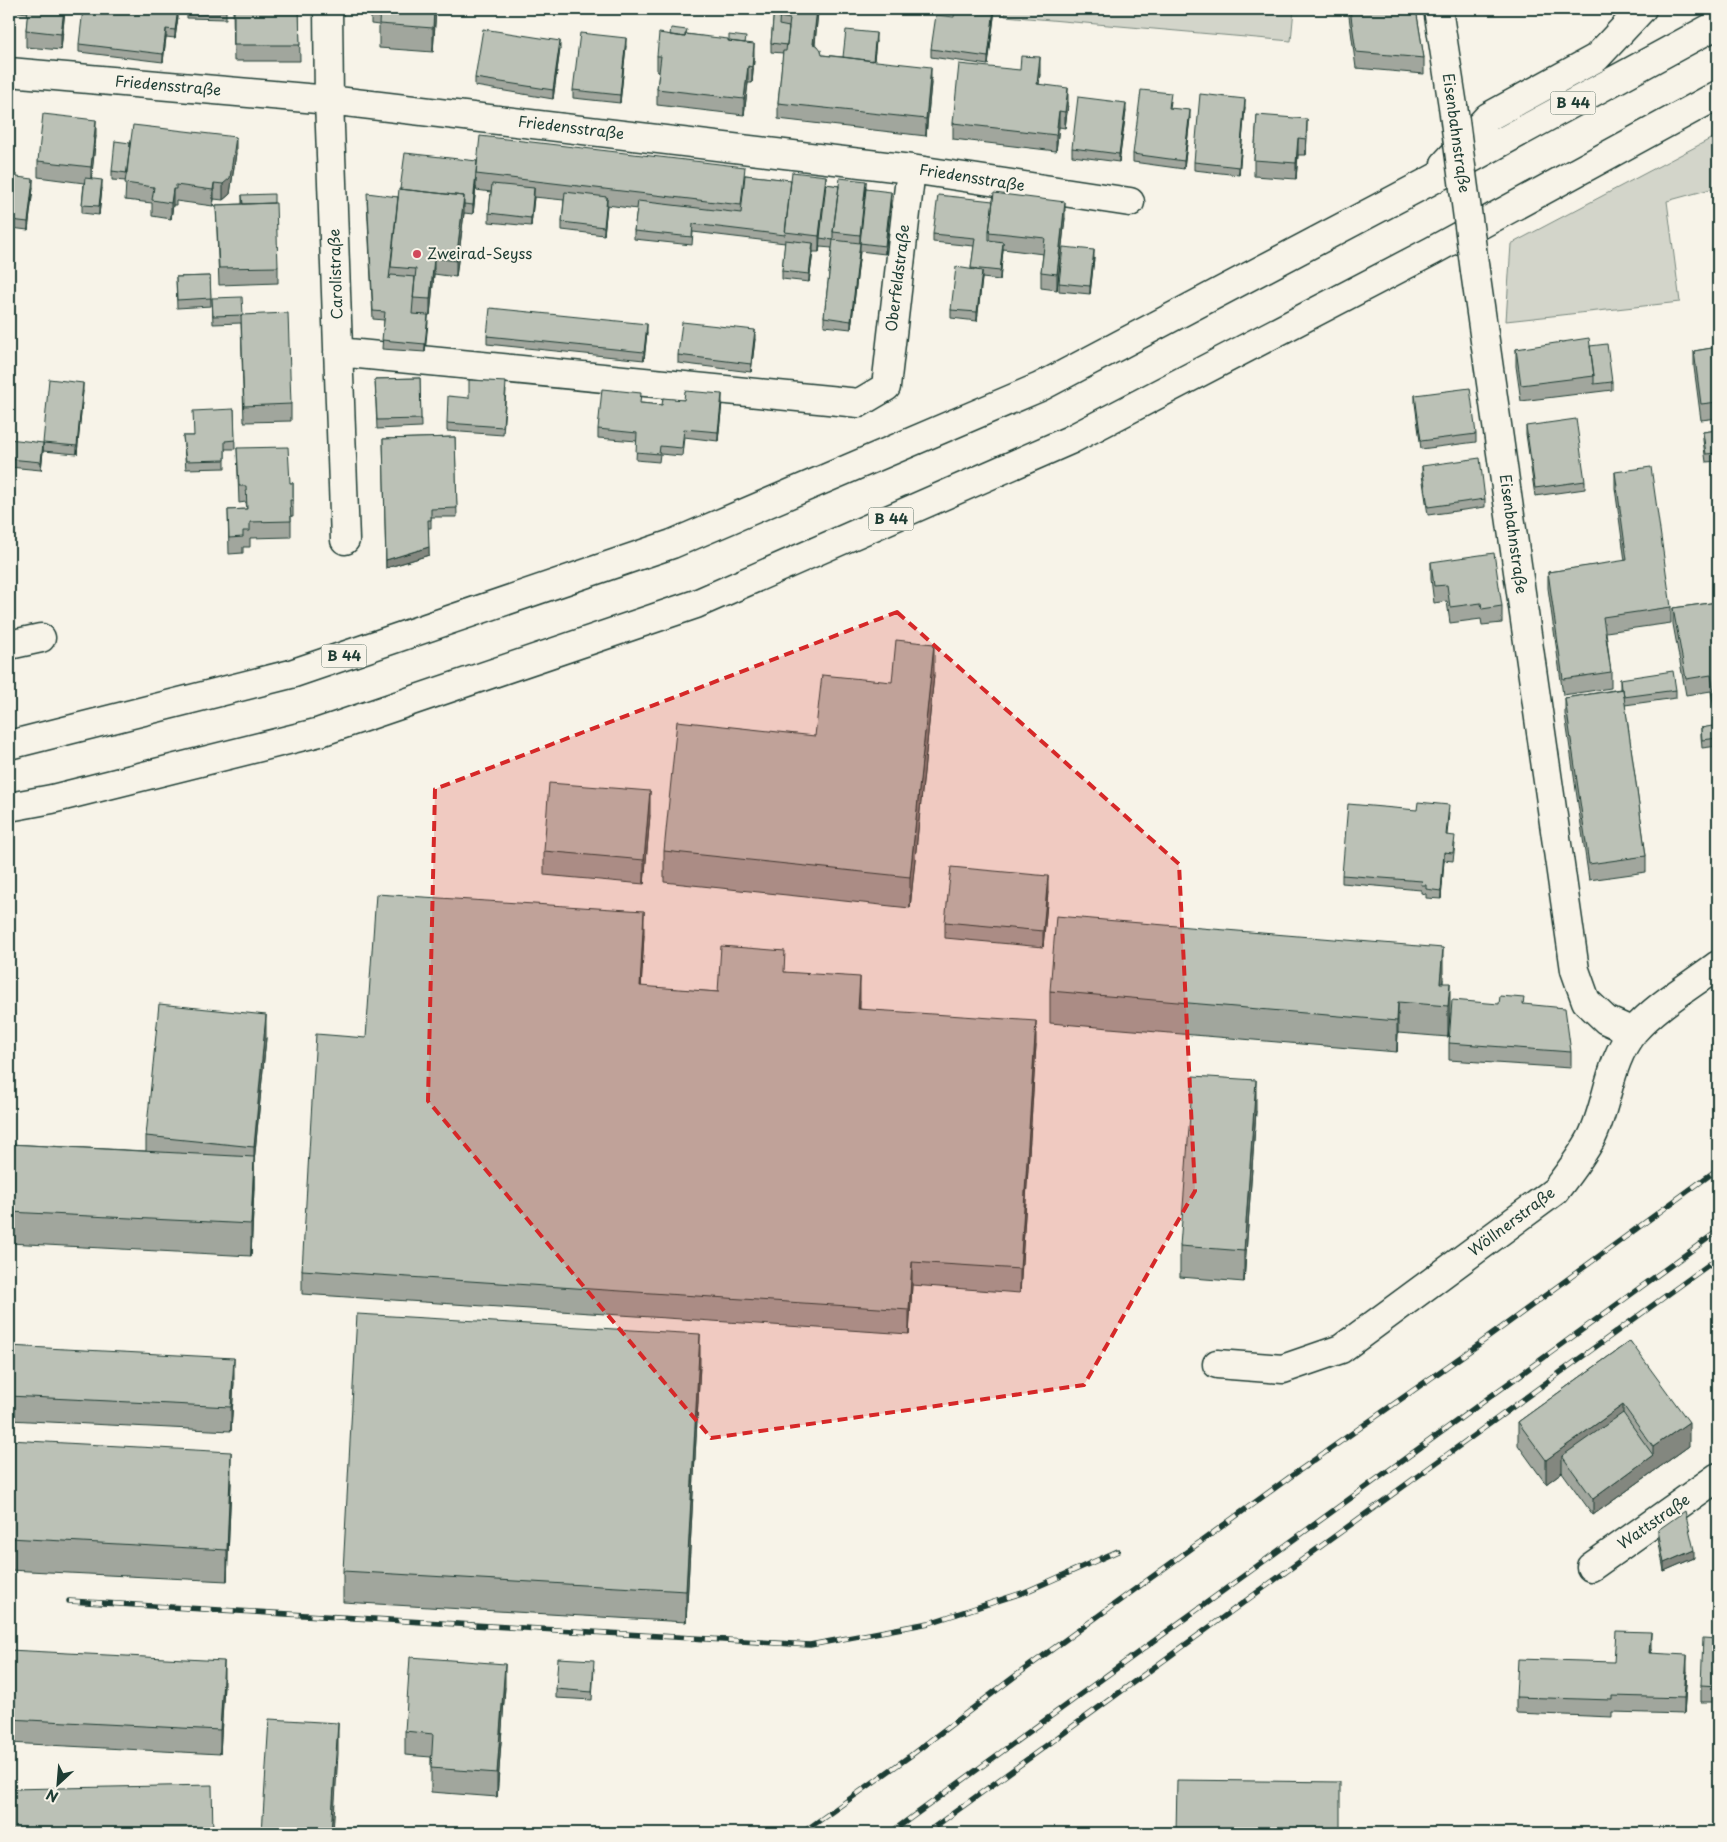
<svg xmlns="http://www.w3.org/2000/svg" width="1727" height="1842" font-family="'Playpen Sans',sans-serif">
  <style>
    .green { fill: #d3d5ca; stroke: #79897f }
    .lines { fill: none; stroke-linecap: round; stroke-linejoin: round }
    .minor-casing { stroke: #1f3d34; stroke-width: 31 }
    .highway-casing { stroke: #1f3d34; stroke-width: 31 }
    .minor { stroke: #f7f3e8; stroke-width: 28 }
    .highway { stroke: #f7f3e8; stroke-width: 28 }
    .rail-casing { stroke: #1f3d34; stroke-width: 5.5 }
    .rail { stroke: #f7f3e8; stroke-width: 4; stroke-dasharray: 11; stroke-linecap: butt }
    .minor-bridge-casing { stroke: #1f3d34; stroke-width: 31; stroke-linecap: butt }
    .minor-bridge { stroke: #f7f3e8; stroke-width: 28 }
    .wall { fill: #a1a69d; stroke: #1f3d34 }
    .shaded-wall { fill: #83877f; stroke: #1f3d34 }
    .building { fill: #bbc1b6; stroke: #1f3d34 }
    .marked { fill: #d62828; fill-opacity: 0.2; stroke: #d62828; stroke-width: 4; stroke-dasharray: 10 6; stroke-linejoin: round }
    .poi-dot { fill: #d1495b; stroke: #f7f3e8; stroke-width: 2 }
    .labels { text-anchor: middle; stroke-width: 4; stroke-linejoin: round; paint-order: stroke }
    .shield { fill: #f7f3e8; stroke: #60746a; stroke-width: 1 }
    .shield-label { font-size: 14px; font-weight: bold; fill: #1f3d34 }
    .street-label { font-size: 15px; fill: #1f3d34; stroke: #f7f3e8 }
    .poi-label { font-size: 15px; fill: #1f3d34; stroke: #f7f3e8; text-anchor: start }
  </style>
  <rect width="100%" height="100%" fill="#f7f3e8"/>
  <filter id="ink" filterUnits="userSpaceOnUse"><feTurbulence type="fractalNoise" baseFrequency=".02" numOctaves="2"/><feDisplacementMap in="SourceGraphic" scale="10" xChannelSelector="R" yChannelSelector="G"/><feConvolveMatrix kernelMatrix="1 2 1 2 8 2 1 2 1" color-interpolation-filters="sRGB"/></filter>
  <g filter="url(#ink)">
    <path class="green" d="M1006,9H1294L1291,41L1005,16Z
      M1718,135V187L1667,201L1680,302L1506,321L1511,244Z"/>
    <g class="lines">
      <g class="minor-casing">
        <path id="minor" d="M328,9L329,100L345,540
          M1438,9L1453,106
          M9,72L329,100L911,169L1130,202
          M1475,271L1575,970L1586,1001L1606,1020L1633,1032
          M338,352L859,403L886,387L911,169
          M9,645L41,638
          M1217,1364L1283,1369L1341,1349L1555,1191C1568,1174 1582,1156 1592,1137C1608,1104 1609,1060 1634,1031C1657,1005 1690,986 1718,965
          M1591,1567L1718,1477"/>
      </g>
      <g class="highway-casing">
        <path id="highway" d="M1445,164L1488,117L1596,58L1642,9
          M9,745L291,674L672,544L1040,387L1428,182L1718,24
          M9,807L52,799L320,732L696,604L1070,440L1432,251L1718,95"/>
      </g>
      <use href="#minor" class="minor"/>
      <use href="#highway" class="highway"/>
      <g class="rail-casing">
        <path id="rail" d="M69,1601L810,1645L929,1623L1025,1592L1118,1551
          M802,1833L910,1756L1014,1677L1290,1477L1475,1347L1718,1169
          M890,1833L1718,1231
          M926,1833L1718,1258"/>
      </g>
      <use href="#rail" class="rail"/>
      <g class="minor-bridge-casing">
        <path id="minor-bridge" d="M1453,106L1475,271"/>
      </g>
      <use href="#minor-bridge" class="minor-bridge"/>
    </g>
    <path class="wall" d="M9,9H65L61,50L26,47V30L28,13L9,11Z
      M187,9H226V19L187,18Z
      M233,9H299L300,61H234Z
      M371,9H436L433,52L379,48V25L371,24Z
      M774,9H818L815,45L822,55L843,57L876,41L874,61L931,83L926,136L778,119V103L783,53L771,52V43Z
      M995,9L988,65L931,57V49L954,17Z
      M1348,9H1416L1424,58V74L1356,68Z
      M178,17L175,38L166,37L163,62L79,52V44Z
      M687,34L746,43L754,60L752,83H748L744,115L657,105V89L659,72H657V56L670,35Z
      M626,46L620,103L573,98V90Z
      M560,49L553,99L475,86V78Z
      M1040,74L1039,84L1068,104L1065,128L1059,127L1056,151L953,139V123Z
      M1171,101L1170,108L1190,118L1184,169L1133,162V154Z
      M1245,107L1239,175L1194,170V162Z
      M1126,111L1119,162L1072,156V148Z
      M1257,115L1307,135L1306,155H1298L1296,179L1254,176V160Z
      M96,136L91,179L102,188L99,215L82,213V205L84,183L38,177V161Z
      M236,153L230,194L223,200L214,199L213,206L176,201V205H173L171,219L152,216V203L125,200L126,181L112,180V171Z
      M477,161L745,175L866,189L891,200L885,254L860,251L851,329L824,326V317L832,248L820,247L819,252H813L809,282L782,279V271L785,243L693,232L692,245L634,239V231L637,209L607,205L604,235L562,230V222L564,200L534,197L531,226L489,222V213L491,192L476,190V187L473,214L464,213L456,277L434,274L430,315H428L425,352L382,349L384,320L373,319L367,201L398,197Z
      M9,174L17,177L33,188L28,230L11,228Z
      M242,195L278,267V283L219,285L216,205L242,204Z
      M1065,218L1057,290L1041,288V272L1043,254L1003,249L1000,280L982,278L977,321L951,318V310L971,269L974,246L933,242V234Z
      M1094,258L1090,294L1059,291V283Z
      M210,276L211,306L177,308L176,277Z
      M212,298L243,314L291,404V421L244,422L241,323L213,324Z
      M647,332L644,360L487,344V336Z
      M755,339L751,372L678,363V355Z
      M1590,346L1612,382V390L1521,401L1516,366V349Z
      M1718,347V418L1701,420L1694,367V351Z
      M420,378L421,427L377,429L375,379Z
      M506,390L503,435L447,431V423L469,398Z
      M83,391L77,454L43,451V443Z
      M1415,395L1476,434V442L1421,449L1415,403Z
      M684,400L722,402L718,441L684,437L682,456L660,454L659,462L636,460L637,441L598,438V429L641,403L662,405Z
      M234,409L235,449H225V468L186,469L183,436H194Z
      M1526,426L1585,481V489L1535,496L1526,434Z
      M1718,430V461L1706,462L1703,440V432Z
      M455,437L457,517H431V528H428L429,555L386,568L383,439Z
      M9,439L43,451L41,470L9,467Z
      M237,448L290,483H293V516H291V537L250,538V547H243V553L229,554L228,510L247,509L246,502L239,503Z
      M1422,466L1485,499V507L1428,515L1422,475Z
      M1615,472L1671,607V623L1606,632L1611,672V688L1563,695L1548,588V572L1625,561L1615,488Z
      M1431,562L1502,606V623L1482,625L1481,619L1450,623L1447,601L1434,603L1431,579Z
      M1718,602V746L1702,748L1701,736V728L1717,726L1711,691L1686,695L1673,624V608Z
      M934,675L910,908L664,882V851L815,736L892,682Z
      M1620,679L1676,690V698L1625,705L1646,856V872L1589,880L1565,714V698L1620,689Z
      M1449,813L1447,835L1455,844L1453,861L1444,860L1441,899L1426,898V894L1421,893V890L1342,883V875Z
      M650,815L644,884L544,875V851Z
      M1048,892L1043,947L945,938V922Z
      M644,935L641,987L718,992L785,972L860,1001V1009L1036,1045L1020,1293L912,1285L909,1334L302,1294V1270L366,1038Z
      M1443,979V983L1450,1014L1448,1037L1398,1033L1397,1052L1050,1023V991Z
      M1499,1004H1524L1571,1052V1068L1449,1060V1043Z
      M266,1038L254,1162V1188L251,1256L9,1243V1144L146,1151V1136Z
      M1256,1111L1244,1282L1180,1277V1246Z
      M1630,1341L1689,1446L1593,1515L1562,1472L1546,1484L1518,1445V1422Z
      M9,1346L234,1382L231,1431L9,1420Z
      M700,1365L686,1622L343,1602V1571Z
      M9,1453L231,1483L227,1581L9,1570Z
      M1658,1530L1694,1558L1664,1571L1658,1538Z
      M1718,1639V1702H1701V1685Z
      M1651,1649V1653L1687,1671L1684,1714L1612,1712V1717L1516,1713V1697Z
      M9,1650L224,1685L220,1754L9,1743Z
      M594,1668L592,1700L556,1698V1689Z
      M505,1687L497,1797L431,1792V1757L405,1755V1731Z"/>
    <path class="shaded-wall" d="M64,9H65L61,50V34Z
      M178,9V17L175,38V30Z
      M434,9H436L433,52V28Z
      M817,9H818V13L813,60V44Z
      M994,9H995L988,65V57Z
      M166,29V37L163,62V54Z
      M876,33V41L872,77V68Z
      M626,38V46L620,103V95Z
      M560,41V49L553,99V90Z
      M754,44V60L752,83V67Z
      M1040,57V74L1037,100V84Z
      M748,66V83L744,115V99Z
      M931,67V83L926,136V119Z
      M1068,88V104L1065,128V112Z
      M1245,99V107L1239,175V167Z
      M1126,103V111L1119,162V154Z
      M1190,110V118L1184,169V161Z
      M1059,111V127L1056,151V135Z
      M1307,119V135L1306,155V139Z
      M96,120V136L91,183V167Z
      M236,137V153L230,194L223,200V184Z
      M1298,138V155L1296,179V163Z
      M826,176V192L820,238L819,252V236Z
      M33,179V188L28,230V222Z
      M476,179V187L473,214V205Z
      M102,180V188L99,215V206Z
      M866,181V197L860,243V235Z
      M214,183V199L213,206V190Z
      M534,188V197L531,226V218Z
      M173,189V205L171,219V203Z
      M891,192V200L885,254V246Z
      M464,196V213L456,277V261Z
      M607,197V205L604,235V227Z
      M1065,202V218L1057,290V274Z
      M11,220V228L9,250V242Z
      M1003,242V250L1000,280V271Z
      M813,243V251L809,282V274Z
      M860,243V251L851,329V321Z
      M1094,250V258L1090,294V286Z
      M434,258V274L430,315V299Z
      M982,271V279L977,321V312Z
      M428,315V323L425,352V344Z
      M647,324V332L644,360V352Z
      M755,330V339L751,372V364Z
      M83,383V391L77,454V446Z
      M722,394V402L718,441V432Z
      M43,443V451L41,470V462Z
      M429,547V555L386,568V560Z
      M934,644V675L910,908V877Z
      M650,791V815L644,884V860Z
      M1444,852V860L1441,899V891Z
      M1048,876V892L1043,947V931Z
      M644,911V935L640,1010V986Z
      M1443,948V979L1441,1006L1440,983Z
      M860,977V1001L858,1033V1009Z
      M1450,983V1014L1448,1037V1006Z
      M1398,1002V1033L1397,1052V1021Z
      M266,1015V1038L254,1162V1188L251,1256V1224L254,1171V1147Z
      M1036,1021V1045L1020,1293V1269Z
      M1256,1080V1111L1244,1282V1251Z
      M912,1262V1285L909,1334V1310Z
      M700,1334V1365L686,1622V1591Z
      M234,1358V1382L231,1431V1407Z
      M1623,1405V1429L1562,1456V1472L1546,1484V1460Z
      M1689,1422V1446L1593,1515V1499L1653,1455V1447Z
      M231,1452V1483L227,1581V1550Z
      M1694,1550V1558L1664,1571V1563Z
      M1651,1632V1649L1649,1669V1653Z
      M1687,1655V1671L1684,1714V1698Z
      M224,1661V1685L220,1754V1730Z
      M505,1664V1687L497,1797V1773Z
      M338,1723V1754L333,1833H331Z"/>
    <path class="building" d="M28,9H64L61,34L26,30Z
      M83,9H178L175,30L166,29L163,54L79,44Z
      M187,9H226V11L187,10Z
      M234,9H299L300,45H234Z
      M380,9H434L433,28L379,24Z
      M774,9H780L779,25L789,27L787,45L771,43Z
      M780,9H817L813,44L818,46L821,50L822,55L931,67L926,119L778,103L783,51H786L790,19L779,17Z
      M955,9H994L988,57L931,49L936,15L954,17Z
      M1350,9H1416L1424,58L1356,52Z
      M671,28L687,30L685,37L670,35Z
      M483,29L560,41L553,90L475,78Z
      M846,30L876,33L873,61L843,57Z
      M580,33L626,38L620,95L573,90Z
      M659,33L685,37V34L728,39V41L754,44L752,67L748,66L744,99L657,89L661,56H657Z
      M729,35L746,37L745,43L729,41Z
      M1021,56L1040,57L1037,84L1068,88L1065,112L1059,111L1056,135L953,123L959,64L1020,70Z
      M1141,90L1171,93L1169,108L1190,110L1184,161L1133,154Z
      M1200,94L1245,99L1239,167L1194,162Z
      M1078,97L1126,103L1119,154L1072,148Z
      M43,114L96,120L91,167L38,161Z
      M1257,115L1307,119L1306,139L1298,138L1296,163L1254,160Z
      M133,125L236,137L230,178L223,184L214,183L213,190L176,185V189H173L171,203L152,200L154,187L125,183Z
      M480,136L745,167L741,205L476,174Z
      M115,141L130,143L127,173L112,171Z
      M405,153L477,161L473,205L464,204V196L400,189Z
      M792,172L826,176L819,236L785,232Z
      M9,174L17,175V177L33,179L28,222L11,220L9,242Z
      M745,175L791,180L785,235L693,224L692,237L634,231L638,201L741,213Z
      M85,178L102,180L99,206L82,205Z
      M840,178L866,181L860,235L833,232Z
      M492,184L534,188L531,218L489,213Z
      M826,184L839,186L833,232V240L820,238Z
      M399,189L464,196L456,261L434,258L430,299L413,298L416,269L391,267Z
      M866,189L891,192L885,246L860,243L851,321L824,317L833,240L860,243Z
      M565,192L607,197L604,227L562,222Z
      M367,193L398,197L389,279L391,275L415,277L412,314L428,315L425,344L382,340L385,312L373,311Z
      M994,193L1065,202L1057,274L1041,272L1045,238L989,232Z
      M274,194V203L243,204L242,195Z
      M938,195L993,201L989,232V240L1003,242L1000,271L971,268L975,238L933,234Z
      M276,203L278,267L219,268L216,205Z
      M785,240L813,243L809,274L782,271Z
      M1063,247L1094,250L1090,286L1059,283Z
      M956,267L982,271L977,312L951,310Z
      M210,276L211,298L177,300L176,277Z
      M242,297L243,315L213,316L212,298Z
      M490,308L647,324L644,352L487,336Z
      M288,313L291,404L244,406L241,315Z
      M682,322L755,330L751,364L678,355Z
      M1589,338L1594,376L1521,385L1516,349Z
      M1607,344L1612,382L1594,384V376L1590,346Z
      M1718,347V402L1701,404L1694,351Z
      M420,378L421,419L377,420L375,379Z
      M49,379L83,383L77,446L43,443Z
      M469,380L506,382L503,427L447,423L448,396L469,398Z
      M1470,388L1476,434L1421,441L1415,395Z
      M602,389L641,393L640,403L662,405L663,398L684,400L685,391L722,394L718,432L684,429L682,448L660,446L659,454L636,452L637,433L598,429Z
      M234,409L235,440L225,441V460L186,461L183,436H194L193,411Z
      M1576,419L1585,481L1535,488L1526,426Z
      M1718,430V453L1706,454L1703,432Z
      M455,437L457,508L431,509V520H428L429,547L386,560L383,439Z
      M9,439L43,443L41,462L9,459Z
      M288,447L290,483H293V500H290L291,521L250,522V531H243V537L229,538L228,510L247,509L246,486H239L237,448Z
      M1480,458L1485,499L1428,507L1422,466Z
      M1651,467L1671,607L1603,617L1611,672L1563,679L1548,572L1627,560L1615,472Z
      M1494,553L1502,606L1482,609L1481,603L1450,607L1447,585L1434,586L1431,562Z
      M1718,602V718L1711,675L1686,679L1673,608Z
      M896,640L934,644L910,877L664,851L677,721L815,736L822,675L892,682Z
      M1673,671L1676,690L1624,697L1623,689H1621L1620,679Z
      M1623,689L1646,856L1589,864L1565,698Z
      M1718,725V738L1702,740L1701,728Z
      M549,783L650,791L644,860L544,851Z
      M1418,802L1449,805L1446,835L1455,836L1453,853L1444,852L1441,891L1426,889V885H1421L1422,881L1342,875L1348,804L1417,810Z
      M951,867L1048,876L1043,931L945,922Z
      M376,894L644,911L640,986L718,992L721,946L785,951L784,972L860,977L858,1009L1036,1021L1020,1269L912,1262L909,1310L302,1270L316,1034L366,1038Z
      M1056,916L1443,948L1440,983H1450L1448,1006L1398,1002L1397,1021L1050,991Z
      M1500,996L1524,998L1523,1004L1565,1008L1571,1052L1449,1043L1452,1000L1499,1004Z
      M159,1004L266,1015L254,1147L146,1136Z
      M1193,1076L1256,1080L1244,1251L1180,1246Z
      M9,1144L254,1157L251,1224L9,1212Z
      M357,1314L700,1334L686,1591L343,1571Z
      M1630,1341L1689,1422L1653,1447L1623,1405L1546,1460L1518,1422Z
      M9,1346L234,1358L231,1407L9,1396Z
      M1623,1413L1653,1455L1593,1499L1562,1456Z
      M9,1440L231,1452L227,1550L9,1538Z
      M1685,1511L1694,1550L1664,1563L1658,1530Z
      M1616,1631L1651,1632L1649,1653L1687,1655L1684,1698L1612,1696V1700L1516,1697L1518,1659L1614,1662Z
      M1703,1638L1718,1639V1686L1701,1685Z
      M9,1650L224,1661L220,1730L9,1719Z
      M410,1657L505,1664L497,1773L431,1768L433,1734L405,1731Z
      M558,1658L594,1660L592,1692L556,1689Z
      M269,1719L338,1723L331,1833H262Z
      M1177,1780L1340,1782V1833H1176Z
      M212,1785L213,1833H9V1789Z"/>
  </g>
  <path class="marked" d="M897,612L1179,864L1195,1191L1084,1385L711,1438L428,1101L435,789Z"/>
  <circle class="poi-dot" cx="417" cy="254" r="5"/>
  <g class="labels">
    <g class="shield">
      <rect x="1550.5" y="91.5" width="45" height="23" rx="4"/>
      <rect x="868.5" y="507.5" width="45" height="23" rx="4"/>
      <rect x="321.5" y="644.5" width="45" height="23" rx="4"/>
    </g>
    <g class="shield-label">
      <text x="1573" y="108">B 44</text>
      <text x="891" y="524">B 44</text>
      <text x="344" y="661">B 44</text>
    </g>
    <g class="street-label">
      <text transform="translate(168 86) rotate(5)" y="5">Friedensstraße</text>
      <text transform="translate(571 128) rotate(7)" y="5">Friedensstraße</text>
      <text transform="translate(1456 133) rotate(82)" y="5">Eisenbahnstraße</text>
      <text transform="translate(972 178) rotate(9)" y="5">Friedensstraße</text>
      <text transform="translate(336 274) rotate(-92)" y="5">Carolistraße</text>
      <text transform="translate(898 278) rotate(-83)" y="5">Oberfeldstraße</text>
      <text transform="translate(1513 534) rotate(82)" y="5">Eisenbahnstraße</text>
      <text transform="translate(1512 1222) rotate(-37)" y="5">Wöllnerstraße</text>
      <text transform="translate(1654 1522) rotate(-35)" y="5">Wattstraße</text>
    </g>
    <g class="poi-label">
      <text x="427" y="259">Zweirad-Seyss</text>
    </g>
  </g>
  <rect width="1727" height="1842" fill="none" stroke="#f7f3e8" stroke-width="30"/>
  <rect x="15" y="15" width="1697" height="1812" fill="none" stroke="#1f3d34" stroke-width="2" filter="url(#ink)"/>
  <g transform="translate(58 1784) rotate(206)" stroke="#f7f3e8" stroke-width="4" paint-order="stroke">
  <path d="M0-4L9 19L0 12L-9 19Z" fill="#1f3d34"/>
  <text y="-8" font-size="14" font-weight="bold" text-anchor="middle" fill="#1f3d34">N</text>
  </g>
</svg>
